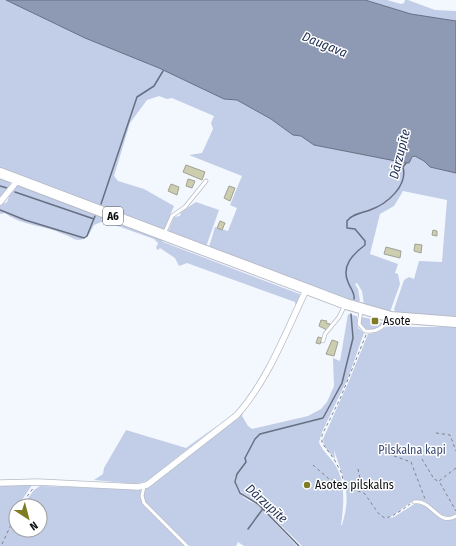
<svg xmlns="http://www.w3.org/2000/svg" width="456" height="546" font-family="'Fira Sans Condensed',sans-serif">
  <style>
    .green { fill: #c2cde7 }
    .water { fill: #8e99b3; stroke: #676f82 }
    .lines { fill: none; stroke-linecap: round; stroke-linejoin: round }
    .stream { stroke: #676f82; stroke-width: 1.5 }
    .building { fill: #cdcdaf; stroke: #a1a194 }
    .service-casing { stroke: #b6bcc8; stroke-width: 4.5 }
    .minor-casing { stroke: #b6bcc8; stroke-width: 7 }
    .trunk-casing { stroke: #b6bcc8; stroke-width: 12 }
    .path { stroke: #808388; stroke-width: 1; stroke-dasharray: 3 3; stroke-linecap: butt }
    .service { stroke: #fff; stroke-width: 3 }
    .minor { stroke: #fff; stroke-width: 5.5 }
    .trunk { stroke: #fff; stroke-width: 10 }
    .poi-dot { fill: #7f7c23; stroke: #fff; stroke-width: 1.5 }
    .labels { text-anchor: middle; stroke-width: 3; stroke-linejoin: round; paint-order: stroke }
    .shield { fill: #fff; stroke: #545658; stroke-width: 1 }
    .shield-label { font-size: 11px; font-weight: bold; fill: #0b0d11 }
    .poi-label { font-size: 12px; fill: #0b0d11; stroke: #fff; text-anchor: start }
    .park-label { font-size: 12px; fill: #3d4e77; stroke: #fff }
    .water-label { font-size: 13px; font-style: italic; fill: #1e2d53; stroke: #fff }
  </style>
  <rect width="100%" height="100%" fill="#f3f7fe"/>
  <path class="green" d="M0,0H6L85,38L159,68L224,99L237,100L271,119L293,135L301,136L314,145L406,163L415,156L424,161L430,167L456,173V318L396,313L394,309L404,280L409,277L414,279L419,261L442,262L447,200L403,191L394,206L380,214L370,254L398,264L395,273L398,274L400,284L390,312L364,305L362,291L357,283L355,284L358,289L360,301L357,303L209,247L215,227L228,231L237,208L230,205L242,176L189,155L202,153L213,129L211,123L214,116L172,98L167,99L159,96L147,100L130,123L114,176L118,181L144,189L174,206L164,230L0,169Z
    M365,0H387L401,4L404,3L405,0H408L435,10L456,11V21L411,14Z
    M0,177L9,181L10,185L0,199Z
    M17,186H21L160,238L163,242L297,293L300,294L296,307L295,302L187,263L179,266L175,258L160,248L158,250L156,248L158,243L154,239L104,221L94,225C91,230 89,237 83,239C76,242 70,236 63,234C44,225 22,226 5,213L0,214V205L7,202L10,194Z
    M196,202L219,210L206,247L168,232L174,217L180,216L181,212Z
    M348,314L357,316L358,328L364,333L348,378L322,432L319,442C321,449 329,456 334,463C346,480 344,505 341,525H342C352,492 344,481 334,450L335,459L324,446L323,439L349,381L368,334L375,333L390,325L413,327H456V514C435,525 434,499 418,500C407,502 398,514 388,518L394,517L416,503L424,506L445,519L456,518V546H302L261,506L240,491L236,483L237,477H235C234,490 245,501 257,504L297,546H244L238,542L236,546H190L172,530L171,532L185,546H0V484H30L32,485L18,506H16V510L10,521L14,523L16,518V530H40V506H22L34,490L40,486L139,489L243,412L242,416L248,426L252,429L308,416L321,409L327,402L334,386L333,358L340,361Z
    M362,317L372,319L371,321L378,324L379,322L382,323V325L375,329H364L360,323Z
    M218,425L147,481L135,484L94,480L103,474L104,468L126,430L186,448Z"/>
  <path class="water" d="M6,0H365L411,14L456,21V173L430,167L424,161L415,156L412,157L409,163H406L314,145L301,136L293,135L271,119L237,100L224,99L159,68L85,38Z"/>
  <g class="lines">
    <path class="stream" d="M0,186L7,188
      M15,192L94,219
      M101,204L137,97L154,86L163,71
      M0,210L25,220L84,238L87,236L95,216
      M354,299C355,292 350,288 348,282C341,266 353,254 365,245V241L355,229L347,228V221C352,214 362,213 370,210C387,204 408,186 403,167L406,163
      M248,529L262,510
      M299,546L258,504L240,493L235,482L237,474L246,462L245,458L255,439L260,434L323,418L342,383L353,338L351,314"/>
  </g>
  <path class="building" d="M186,165L205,172L202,180L183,172Z
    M188,179L195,181L192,188L186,186Z
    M171,184L179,187L177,195L168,191Z
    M229,186L235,188L230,201L224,198Z
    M220,221L225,223L222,230L217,228Z
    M433,230L437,231V236L432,235Z
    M415,244L422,245L421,253L414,251Z
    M386,247L401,251L400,258L384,254Z
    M321,320L327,321L326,323L330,324L327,330L319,326Z
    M318,337L322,338L320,344L316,343Z
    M332,340L338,342L334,356L326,354Z"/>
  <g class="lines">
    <g class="service-casing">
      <path id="service" d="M164,234L172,216L185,207L206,181
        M361,310L359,324L365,331C377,333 383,327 390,318
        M323,341L325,334L339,317L345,305
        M144,486L142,496L144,503L187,546
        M414,502C432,499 438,527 456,516"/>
    </g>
    <g class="minor-casing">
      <path id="minor" d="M0,202L18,180
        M0,483L38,482L138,487L147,485L237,415C268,380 286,332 306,290"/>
    </g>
    <g class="trunk-casing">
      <path id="trunk" d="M0,173L346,304L391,317L456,322"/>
    </g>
    <path class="path" d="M366,335L340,399L322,435V443L334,459L341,472L344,483L348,488L364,493C384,519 379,527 410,504
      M436,433L450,435L456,451
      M394,456L411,462L425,499
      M422,459L434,479L438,481
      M313,465L329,479L343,482
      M456,468L439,481L456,511
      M358,469L363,492
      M20,506L34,487
      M2,544L16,514"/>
    <use href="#service" class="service"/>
    <use href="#minor" class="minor"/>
    <use href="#trunk" class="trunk"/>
  </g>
  <g class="poi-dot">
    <rect x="371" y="317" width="8" height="8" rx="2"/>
    <circle cx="307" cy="485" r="4"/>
  </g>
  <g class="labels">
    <rect class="shield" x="103" y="207" width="20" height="18" rx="3"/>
    <g class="shield-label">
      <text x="113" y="220">A6</text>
    </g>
    <g class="poi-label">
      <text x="383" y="325">Asote</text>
      <text x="315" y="489">Asotes pilskalns</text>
    </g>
    <g class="park-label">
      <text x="412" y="454">Pilskalna kapi</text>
    </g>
    <g class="water-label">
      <text transform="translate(325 44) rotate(22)" y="5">Daugava</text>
      <text transform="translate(399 154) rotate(-76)" y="5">Dārzupīte</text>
      <text transform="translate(267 503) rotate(42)" y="5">Dārzupīte</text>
    </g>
  </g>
  <g transform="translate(28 518) rotate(144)"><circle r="19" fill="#ffffff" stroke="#9d9ea0"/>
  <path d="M0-3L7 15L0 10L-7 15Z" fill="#7f7c23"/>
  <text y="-6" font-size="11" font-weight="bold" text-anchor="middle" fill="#0b0d11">N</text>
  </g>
</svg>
